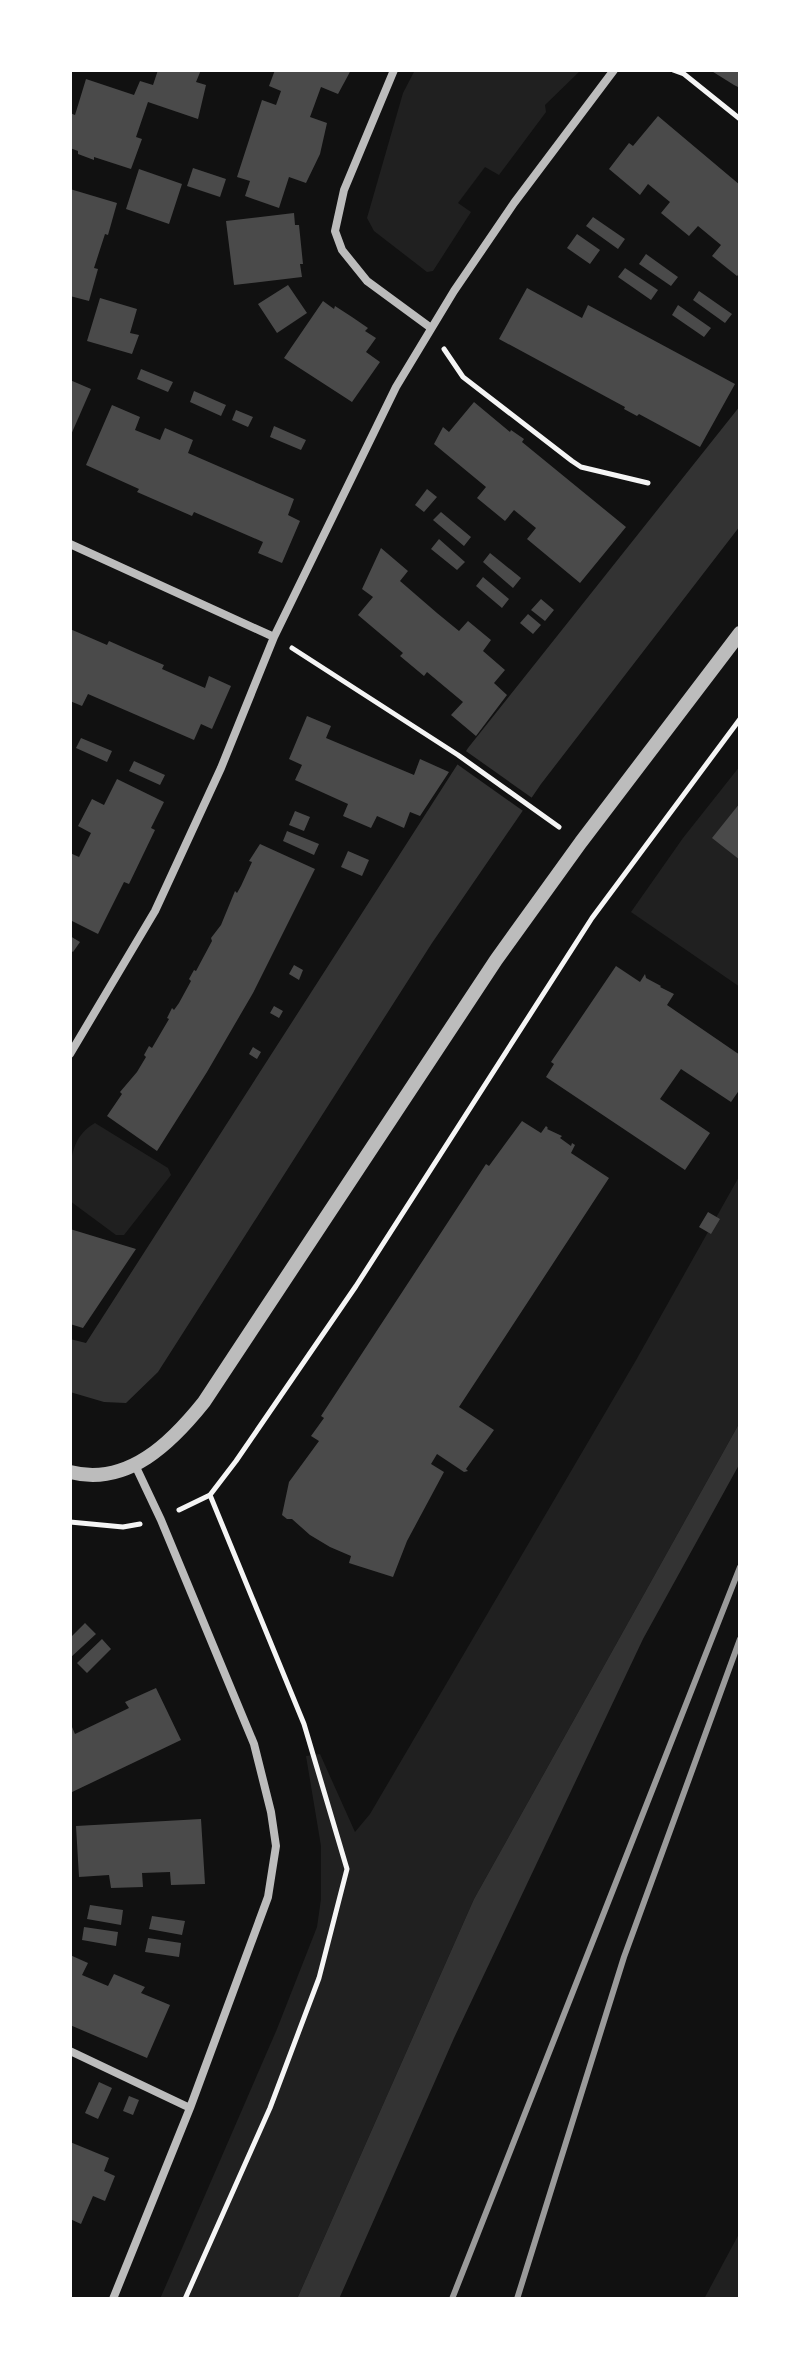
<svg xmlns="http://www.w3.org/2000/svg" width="810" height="2369" font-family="'Roboto Condensed',sans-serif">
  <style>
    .green { fill: #202020 }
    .water { fill: #333 }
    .pier { fill: #111 }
    .building { fill: #4a4a4a }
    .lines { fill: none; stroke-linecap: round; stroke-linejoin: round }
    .path { stroke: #f5f5f5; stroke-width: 5 }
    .minor { stroke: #bcbcbc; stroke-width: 8 }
    .tertiary { stroke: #bcbcbc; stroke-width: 14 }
    .rail { stroke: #9a9a9a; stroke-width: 6 }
  </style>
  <rect width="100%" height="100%" fill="#111"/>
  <path class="green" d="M415,70H581L545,105L546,112L499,175L485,167L458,203L471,212L433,271L427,272L374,231L367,218L403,93Z
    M740,766V987L631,912L683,838Z
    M95,1123L168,1168L171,1175L124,1235H116L70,1201C70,1174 66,1139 95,1123Z
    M740,1175V1422L474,1899L297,2299H160L277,2029L317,1927L321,1899V1846L306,1756L320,1754L355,1832L370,1814L635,1362Z
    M740,2232V2299H704Z"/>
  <path class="water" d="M740,406V526L541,784L432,943L158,1372L126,1403L104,1402L70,1392V1339L86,1343L468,748Z
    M740,1422V1463L643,1639L454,2038L339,2299H297L474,1899Z"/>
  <path class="pier" d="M463,749L535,800L526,813L454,762Z"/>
  <path class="building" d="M158,70H201L196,82L206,85L198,119L148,102L136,137L142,139L131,169L94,157V160L78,154V151L70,148V113L75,115L86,79L134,95L140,81L153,85Z
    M275,70H351L338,94L321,87L310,117L327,123L320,154L306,183L289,177L279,208L245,196L250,181L237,177L262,100L276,105L281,91L269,86Z
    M710,70H740V88L734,85Z
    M658,116L740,185V273L737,276L712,256L721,245L698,226L689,236L661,213L670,202L648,184L640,195L609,169L629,143L633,146Z
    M193,168L226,179L220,197L187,186Z
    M139,169L182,184L169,224L126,209Z
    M70,189L117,203L108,235L105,234L94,268L98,269L89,301L70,296Z
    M294,213L295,225H299L303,264H300L302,277L234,285L226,221Z
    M593,217L625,239L618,249L586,226Z
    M577,234L600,250L590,264L567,248Z
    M646,254L678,277L671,286L639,264Z
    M625,268L658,290L651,300L618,277Z
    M288,285L307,313L277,333L258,304Z
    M527,288L582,318L588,305L735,384L700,447L639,414L637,416L624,409L625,407L499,339Z
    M699,291L732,314L725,323L693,300Z
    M100,298L137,309L130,333L139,335L132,354L87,341Z
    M323,301L334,309L335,306L352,317L368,328L365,331L376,338L366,352L380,362L352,402L284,358Z
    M678,305L711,328L704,337L672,315Z
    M141,369L173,382L168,392L137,379Z
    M70,380L91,389L70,437Z
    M194,391L226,405L221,416L190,402Z
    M474,402L510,432L511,430L524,439L522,442L626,527L580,583L527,539L536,528L514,510L505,521L477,498L486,487L434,444L443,427L449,432Z
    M112,405L140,417L135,430L160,440L165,428L193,440L188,453L294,499L288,515L300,521L282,563L258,553L263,542L194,512L192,516L137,492L139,489L86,465Z
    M236,410L253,417L248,427L232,420Z
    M274,426L306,440L301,450L270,437Z
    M427,489L437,497L424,512L415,505Z
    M441,512L471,537L464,546L433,520Z
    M439,539L465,562L457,570L431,549Z
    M381,548L408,571L400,581L437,613L459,631L468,621L491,640L483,651L505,670L494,683L507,695L476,736L451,715L463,702L427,672L424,676L400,656L403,653L358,615L373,597L362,589Z
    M490,553L521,578L513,588L483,562Z
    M483,577L509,599L502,608L476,586Z
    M541,599L554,610L545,621L531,610Z
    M528,614L541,625L533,634L520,623Z
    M70,629L107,645L109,641L136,653L164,665L162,669L205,688L209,676L231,686L212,729L201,724L194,740L88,694L82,706L70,701Z
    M307,716L331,726L326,738L414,775L420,759L449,772L420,816L410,812L404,828L377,816L371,828L343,816L348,804L295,780L302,765L289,759Z
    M81,738L112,751L107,762L76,748Z
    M134,761L165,775L160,785L129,771Z
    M117,779L164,802L151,828L155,830L129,884L124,882L98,934L70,920V853L79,857L91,833L78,826L92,799L104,805Z
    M740,803V860L712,838Z
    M295,811L310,817L304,831L289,825Z
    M287,831L319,844L314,855L283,841Z
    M260,844L315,869L253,993L207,1072L157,1151L107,1116L122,1094L120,1092L137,1072L146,1057L144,1055L149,1046L152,1048L169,1019L167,1018L172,1008L174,1010L179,1003L191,981L189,979L194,970L196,971L212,941L211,938L221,925L235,891L237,893L241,886L252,862L249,861Z
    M348,851L369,860L362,876L341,867Z
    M70,936L80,942L73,952L70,950Z
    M294,965L303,970L299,980L289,974Z
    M616,966L640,982L645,974L646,978L661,986L660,987L674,994L667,1005L740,1055V1089L731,1102L681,1069L660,1099L710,1133L685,1170L546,1077L554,1064L551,1062Z
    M274,1006L283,1011L279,1018L270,1013Z
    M253,1047L261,1052L257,1059L249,1054Z
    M522,1121L541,1133L546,1126L548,1128L547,1129L562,1136L560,1138L571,1146L572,1143L575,1145L571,1153L609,1178L459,1407L494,1430L466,1469L468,1471L464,1472L437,1454L431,1464L444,1472L407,1541L393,1577L352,1564L349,1563L351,1556L330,1547L310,1535L292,1519H287L282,1515L289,1482L319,1441L311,1436L324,1418L321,1416L486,1164L489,1166Z
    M708,1212L720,1219L711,1234L699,1227Z
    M70,1229L136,1249L83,1328L70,1324Z
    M85,1623L96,1634L70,1658V1638Z
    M102,1639L111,1649L87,1673L77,1663Z
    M156,1688L181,1740L70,1793V1729L72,1727L75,1734L129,1708L125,1702Z
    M201,1819L205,1884L171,1885L170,1872L142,1873L143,1887L111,1888L109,1875L79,1877L76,1826Z
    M90,1905L123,1910L121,1925L87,1919Z
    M152,1916L185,1921L182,1935L149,1929Z
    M84,1927L118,1932L116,1946L82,1940Z
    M148,1938L181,1943L179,1957L145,1952Z
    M70,1955L88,1963L82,1975L108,1986L114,1974L145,1987L141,1993L170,2005L147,2058L70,2025Z
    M99,2082L112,2088L98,2119L85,2113Z
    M129,2096L139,2100L133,2115L123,2111Z
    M70,2142L109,2158L104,2171L115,2176L105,2201L93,2196L81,2224L70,2219Z"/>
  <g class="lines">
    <path class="path" d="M673,70L684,74L740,119
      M444,349L463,377L572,461L581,467L648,483
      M292,648L458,755L559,827
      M179,1510L210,1495L236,1461L356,1286L592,918L740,719
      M70,1522L123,1527L140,1524
      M185,2299L270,2108L319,1978L347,1869L304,1724L210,1495"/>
    <path class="minor" d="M394,70L344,190L335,231L342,250L367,281L431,328
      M70,544L274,637
      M70,1054L155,911L221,768L274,637L396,387L454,291L514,203L614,70
      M70,2051L190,2108
      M113,2299L190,2108L268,1897L276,1846L271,1812L254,1744L161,1520L135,1465"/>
    <path class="tertiary" d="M70,1472C128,1487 172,1442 204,1402L496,960L581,842L740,633"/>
    <path class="rail" d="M452,2299L740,1567
      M517,2299L624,1957L740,1639"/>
  </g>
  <rect width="810" height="2369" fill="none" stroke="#ffffff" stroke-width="144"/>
</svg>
